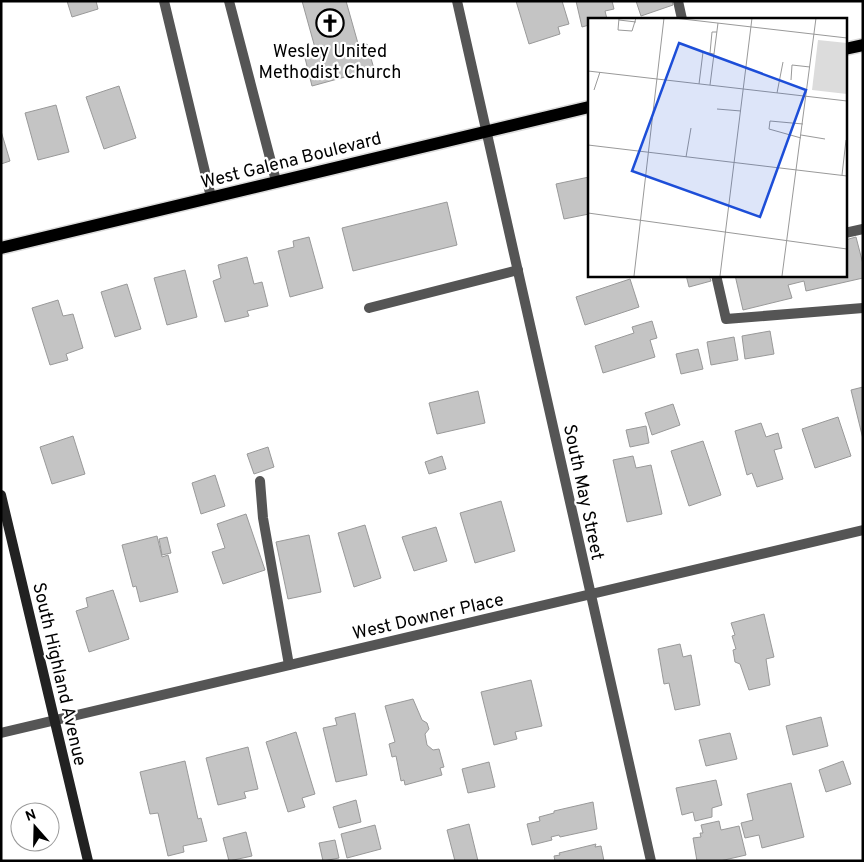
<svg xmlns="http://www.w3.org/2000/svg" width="864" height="862" font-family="Overpass,sans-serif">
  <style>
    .building { fill: #c4c4c4; stroke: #999 }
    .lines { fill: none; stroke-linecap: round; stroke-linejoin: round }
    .primary-casing { stroke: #dbdbdb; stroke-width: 15 }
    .lane { stroke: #555; stroke-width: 10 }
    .street { stroke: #555; stroke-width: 10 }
    .secondary { stroke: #222; stroke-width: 10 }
    .primary { stroke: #000; stroke-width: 12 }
    .labels { text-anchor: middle; stroke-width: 4.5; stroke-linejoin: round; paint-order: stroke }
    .poi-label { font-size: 18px; fill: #000; stroke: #fff }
    .street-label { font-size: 18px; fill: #000; stroke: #fff }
    .inset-road { fill: none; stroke: #999; stroke-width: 1 }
    .view { fill: #1d4ed8; fill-opacity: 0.15; stroke: #1d4ed8; stroke-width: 2.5 }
    .inset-edge { fill: none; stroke: #000; stroke-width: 2.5 }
  </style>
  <rect width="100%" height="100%" fill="#fff"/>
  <path class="building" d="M67,1H96L98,9L72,17Z
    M302,1H346L359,47L367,44L374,69L312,86L305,58L317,55Z
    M516,1H562L569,24L558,27L560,34L529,44Z
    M576,1H612L614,9L605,11L607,19H589V25L582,27Z
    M636,1H672L673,5L641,16Z
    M119,86L136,138L104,149L86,97Z
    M56,105L69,152L38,160L25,113Z
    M1,131L10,161L1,164Z
    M589,177V214L564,219L556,184Z
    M447,202L457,245L353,271L342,228Z
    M309,237L323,288L290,297L278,251L294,247L293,241Z
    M856,237L863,264V278L806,291L804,281L788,285L792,298L743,310L735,275H845V240Z
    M247,257L254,284L262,282L268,306L247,311L249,316L225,322L213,281L221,278L218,265Z
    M185,270L197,317L167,325L154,278Z
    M686,275H709L711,281L689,287Z
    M630,279L639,307L585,325L576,297Z
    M127,284L141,329L115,337L101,292Z
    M58,300L63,316L73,314L83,348L66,354L68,360L50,365L32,308Z
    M652,321L657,338L650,340L655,357L603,373L595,346L634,333L632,327Z
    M770,331L774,354L745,359L742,336Z
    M734,337L738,360L711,365L707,342Z
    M698,349L703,369L681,374L676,354Z
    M863,387V439L851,390Z
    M478,391L485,423L437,434L429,403Z
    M673,404L680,425L652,435L645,413Z
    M838,417L851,456L815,468L802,429Z
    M761,423L766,437L778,433L782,448L774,450L783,479L757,487L752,473L747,475L735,431Z
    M646,426L649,443L630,447L626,430Z
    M73,436L85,474L52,484L40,447Z
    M703,441L721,495L689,506L671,451Z
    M268,447L274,467L254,474L247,454Z
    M442,456L446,469L429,474L425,462Z
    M633,456L636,468L651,465L662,514L627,522L613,460Z
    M215,475L225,506L201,514L192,483Z
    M501,501L515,551L475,563L460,513Z
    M246,514L265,570L223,584L212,552L225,548L217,524Z
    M365,525L381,578L354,587L338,533Z
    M436,527L447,561L414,571L402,537Z
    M309,535L321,592L288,599L276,542Z
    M157,536L162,557L168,555L178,592L140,602L136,586L133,587L122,545Z
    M167,537L171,553L162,555L159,539Z
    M113,590L129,639L89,652L76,611L88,607L86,598Z
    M764,614L774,657L766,659L770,685L749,690L740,664L735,662L733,650L736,649L732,636L735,635L731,623Z
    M680,644L683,657L691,655L700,705L675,710L669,683L664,684L658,649Z
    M531,680L542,726L515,732L517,739L494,745L481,692Z
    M413,699L422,720L427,723L429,729L425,734L427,745L433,750L439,749L444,767L440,768L442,775L405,785L404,780L401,781L396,756L392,757L389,744L395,742L385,706Z
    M355,713L367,775L336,782L323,728L337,725L335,718Z
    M821,717L828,746L793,755L786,726Z
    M296,732L315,794L302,798L305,807L288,812L266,742Z
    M730,733L737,759L706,766L699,740Z
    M248,747L258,789L244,792L246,798L218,805L206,758Z
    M185,761L198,819L201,818L207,841L183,846L184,852L168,856L158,813L150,814L140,772Z
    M843,761L851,784L826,792L819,770Z
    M489,762L495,787L468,793L462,769Z
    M716,780L722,805L712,808V817L695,821L693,812L682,815L676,788Z
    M791,783L804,837L762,848L759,835L745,838L741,823L753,820L747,794Z
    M356,800L361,822L339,828L333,807Z
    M593,802L597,829L560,837L559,835L551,837L552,840L532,845L527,824L540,821L539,817L554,813V811Z
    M719,821L721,830L739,826L746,855L720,861H697L693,838L701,837L700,833H703L701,825Z
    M469,824L478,861H455L447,830Z
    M375,825L381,849L347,858L341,834Z
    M246,832L252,856L229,861L223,838Z
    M335,840L339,858L323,861L319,843Z
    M596,844L595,847L601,846L604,861H555L554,856L560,855L559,853Z"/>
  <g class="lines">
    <g class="primary-casing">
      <path id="primary" d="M845,49L863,45
        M1,248L589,107"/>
    </g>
    <path class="lane" d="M164,1L211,197
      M229,1L276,181
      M678,1L682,19
      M845,233L863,229
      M716,275L726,319L863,308
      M369,308L518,270
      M260,481L263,518L289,665"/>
    <path class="street" d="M457,1L651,861
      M1,733L863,530"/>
    <path class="secondary" d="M1,495L88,861"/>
    <use href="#primary" class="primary"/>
  </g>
  <defs>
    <g id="church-ring" transform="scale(1.4375)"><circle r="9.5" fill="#fff" stroke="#000" stroke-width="1.5"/><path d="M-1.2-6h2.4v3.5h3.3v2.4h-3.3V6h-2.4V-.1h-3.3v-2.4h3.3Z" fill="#000"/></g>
  </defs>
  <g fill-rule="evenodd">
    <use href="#church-ring" x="330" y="23"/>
  </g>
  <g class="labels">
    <g class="poi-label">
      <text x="330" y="57">Wesley United<tspan x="330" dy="21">Methodist Church</tspan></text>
    </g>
    <g class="street-label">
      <text transform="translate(291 160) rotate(-14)" y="6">West Galena Boulevard</text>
      <text transform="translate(584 492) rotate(78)" y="6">South May Street</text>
      <text transform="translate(428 616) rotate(-13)" y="6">West Downer Place</text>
      <text transform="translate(60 674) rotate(77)" y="6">South Highland Avenue</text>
    </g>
  </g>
  <g transform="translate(588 18)">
    <rect width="259" height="259" fill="#fff"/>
    <path d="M230,22L259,25V76L224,72Z" fill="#dcdcdc"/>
    <path class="inset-road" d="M31,0L30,12L44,13L48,0M86,0L259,20M31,2L48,4M122,35L124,14H129M0,53L259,83M203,62L204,47L222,49M111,66L115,34L126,36M122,67L130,5M6,72L12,54M189,75L195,44M129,91L153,93M213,117L237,121M213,120L181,111L182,103L215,106M0,127L259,158M98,139L103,110M254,157L258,122M0,195L259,231M46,258L76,0M132,258L164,0M194,258L228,0"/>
    <path class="view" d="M91,25L218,72L172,199L44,153Z"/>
    <rect width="259" height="259" class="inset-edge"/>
  </g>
  <rect width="864" height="862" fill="none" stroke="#000000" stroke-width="5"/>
  <g transform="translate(35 827) rotate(340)"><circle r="24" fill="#ffffff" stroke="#999999"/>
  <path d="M0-4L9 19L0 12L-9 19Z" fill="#000000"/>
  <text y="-8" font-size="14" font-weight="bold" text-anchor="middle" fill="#000000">N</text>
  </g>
</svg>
